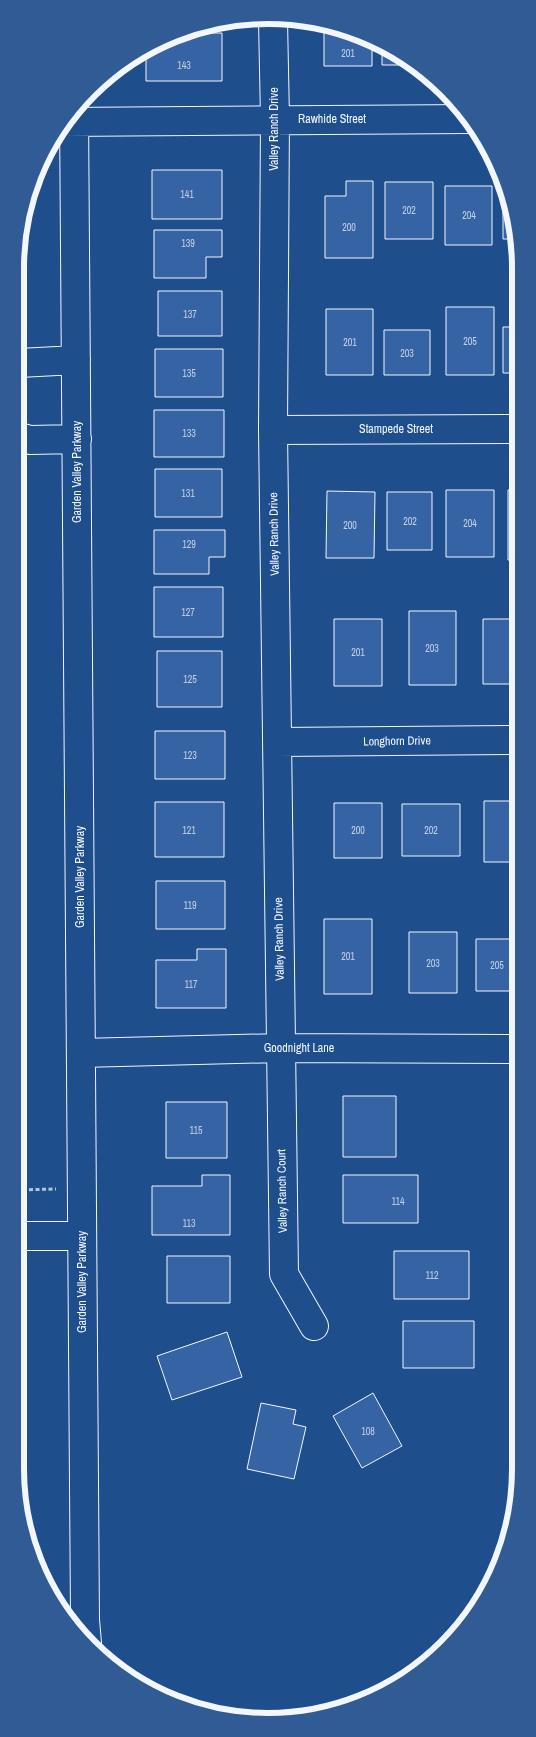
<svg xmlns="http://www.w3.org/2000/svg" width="536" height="1737" font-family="'Archivo Narrow',sans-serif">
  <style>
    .building { fill: #3563a3; stroke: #f2f6ff }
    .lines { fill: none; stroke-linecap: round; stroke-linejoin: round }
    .minor-casing { stroke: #f2f6ff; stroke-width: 30 }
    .path { stroke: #b3c4dc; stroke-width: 3; stroke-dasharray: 4 2.5; stroke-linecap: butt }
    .minor { stroke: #1f4e8c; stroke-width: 28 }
    .labels { text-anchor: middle; stroke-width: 4; stroke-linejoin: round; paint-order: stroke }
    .number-label { font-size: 10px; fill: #c3d1e8 }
    .street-label { font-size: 12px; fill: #f2f6ff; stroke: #1f4e8c }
    .rim { fill: none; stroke: #f2f6ff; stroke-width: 6 }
  </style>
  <rect width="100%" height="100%" fill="#1f4e8c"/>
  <path class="building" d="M324,22L372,40V66H324Z
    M187,33H222V81H146V50Z
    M382,44L394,49L414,65H382Z
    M152,170H222V219H152Z
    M346,181H373V258H325V196H346Z
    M385,182H433V239H385Z
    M503,184L519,235V239H503Z
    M445,186H492V245H445Z
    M154,230H222V257H206V278H154Z
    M158,291H222V336H158Z
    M446,307H494V375H446Z
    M326,309H373V375H326Z
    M503,327H519V373H503Z
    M384,330H430V375H384Z
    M155,349H223V397H155Z
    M154,410H224V457H154Z
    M155,469H222V517H155Z
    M446,490H494V557H446Z
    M508,490H518V560H508Z
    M327,491L375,492L374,558H326Z
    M387,492H432V550H387Z
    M154,530H225V557H209V574H154Z
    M154,587H223V637H154Z
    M409,611H456V685H409Z
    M334,619H382V686H334Z
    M483,619H518V684H483Z
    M157,651H222V707H157Z
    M155,731H225V779H155Z
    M484,801H518L517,862H484Z
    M155,802H224V857H155Z
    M334,803H382V858H334Z
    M402,804H460V856H402Z
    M156,881H225V929H156Z
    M324,919H372V994H324Z
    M409,932H457V993H409Z
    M476,939H517V991H476Z
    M197,949H226V1008H156V960H197Z
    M343,1096H396V1157H343Z
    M166,1102H227V1158H166Z
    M202,1175H230V1235H152V1186H202Z
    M343,1175H418V1223H343Z
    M394,1251H469V1299H394Z
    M167,1256H230V1303H167Z
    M403,1321H474V1368H403Z
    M227,1332L242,1377L172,1400L157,1356Z
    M373,1393L402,1446L362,1468L333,1416Z
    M261,1403L296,1410L293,1424L306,1427L294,1479L247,1469Z"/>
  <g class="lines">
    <g class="minor-casing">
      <path id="minor" d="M273,20L275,119L273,430L284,1274L314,1326
        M74,111L85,1620L87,1643
        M63,122L470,119
        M19,363L76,360
        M273,430L518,429
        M19,437L30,440L77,439
        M277,742L518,740
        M81,1053L280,1048L517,1049
        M16,1236H82"/>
    </g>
    <path class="path" d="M16,1190L56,1189"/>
    <use href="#minor" class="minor"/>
  </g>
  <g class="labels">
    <g class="number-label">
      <text x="348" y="57">201</text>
      <text x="184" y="69">143</text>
      <text x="187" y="198">141</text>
      <text x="409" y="214">202</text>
      <text x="469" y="219">204</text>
      <text x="349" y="231">200</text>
      <text x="188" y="247">139</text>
      <text x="190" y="318">137</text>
      <text x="470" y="345">205</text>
      <text x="350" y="346">201</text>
      <text x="407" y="357">203</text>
      <text x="189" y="377">135</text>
      <text x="189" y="437">133</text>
      <text x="188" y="497">131</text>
      <text x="410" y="525">202</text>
      <text x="470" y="527">204</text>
      <text x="350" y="529">200</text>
      <text x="189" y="548">129</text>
      <text x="188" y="616">127</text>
      <text x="432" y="652">203</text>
      <text x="358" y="656">201</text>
      <text x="190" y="683">125</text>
      <text x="190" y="759">123</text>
      <text x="189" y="834">121</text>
      <text x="358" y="834">200</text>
      <text x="431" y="834">202</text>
      <text x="190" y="909">119</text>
      <text x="348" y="960">201</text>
      <text x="433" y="967">203</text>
      <text x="497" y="969">205</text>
      <text x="191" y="988">117</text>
      <text x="196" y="1134">115</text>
      <text x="398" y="1205">114</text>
      <text x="189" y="1227">113</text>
      <text x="432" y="1279">112</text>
      <text x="368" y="1435">108</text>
    </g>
    <g class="street-label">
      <text x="332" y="123">Rawhide Street</text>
      <text transform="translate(274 129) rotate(-90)" y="4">Valley Ranch Drive</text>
      <text x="396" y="433">Stampede Street</text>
      <text transform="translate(77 472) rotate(-90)" y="4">Garden Valley Parkway</text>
      <text transform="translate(274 534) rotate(-91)" y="4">Valley Ranch Drive</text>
      <text transform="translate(397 741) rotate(-1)" y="4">Longhorn Drive</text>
      <text transform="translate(80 877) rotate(-90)" y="4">Garden Valley Parkway</text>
      <text transform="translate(279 939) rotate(-91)" y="4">Valley Ranch Drive</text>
      <text x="299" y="1052">Goodnight Lane</text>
      <text transform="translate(282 1191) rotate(-91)" y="4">Valley Ranch Court</text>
      <text transform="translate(82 1282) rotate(-90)" y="4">Garden Valley Parkway</text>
    </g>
  </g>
  <path d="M0 0H536V1737H0ZM268 24H268A244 244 0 0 1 512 268V1469A244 244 0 0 1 268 1713H268A244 244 0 0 1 24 1469V268A244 244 0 0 1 268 24Z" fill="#305b95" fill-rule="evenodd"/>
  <path class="rim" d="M268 24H268A244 244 0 0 1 512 268V1469A244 244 0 0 1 268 1713H268A244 244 0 0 1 24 1469V268A244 244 0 0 1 268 24Z"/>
</svg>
